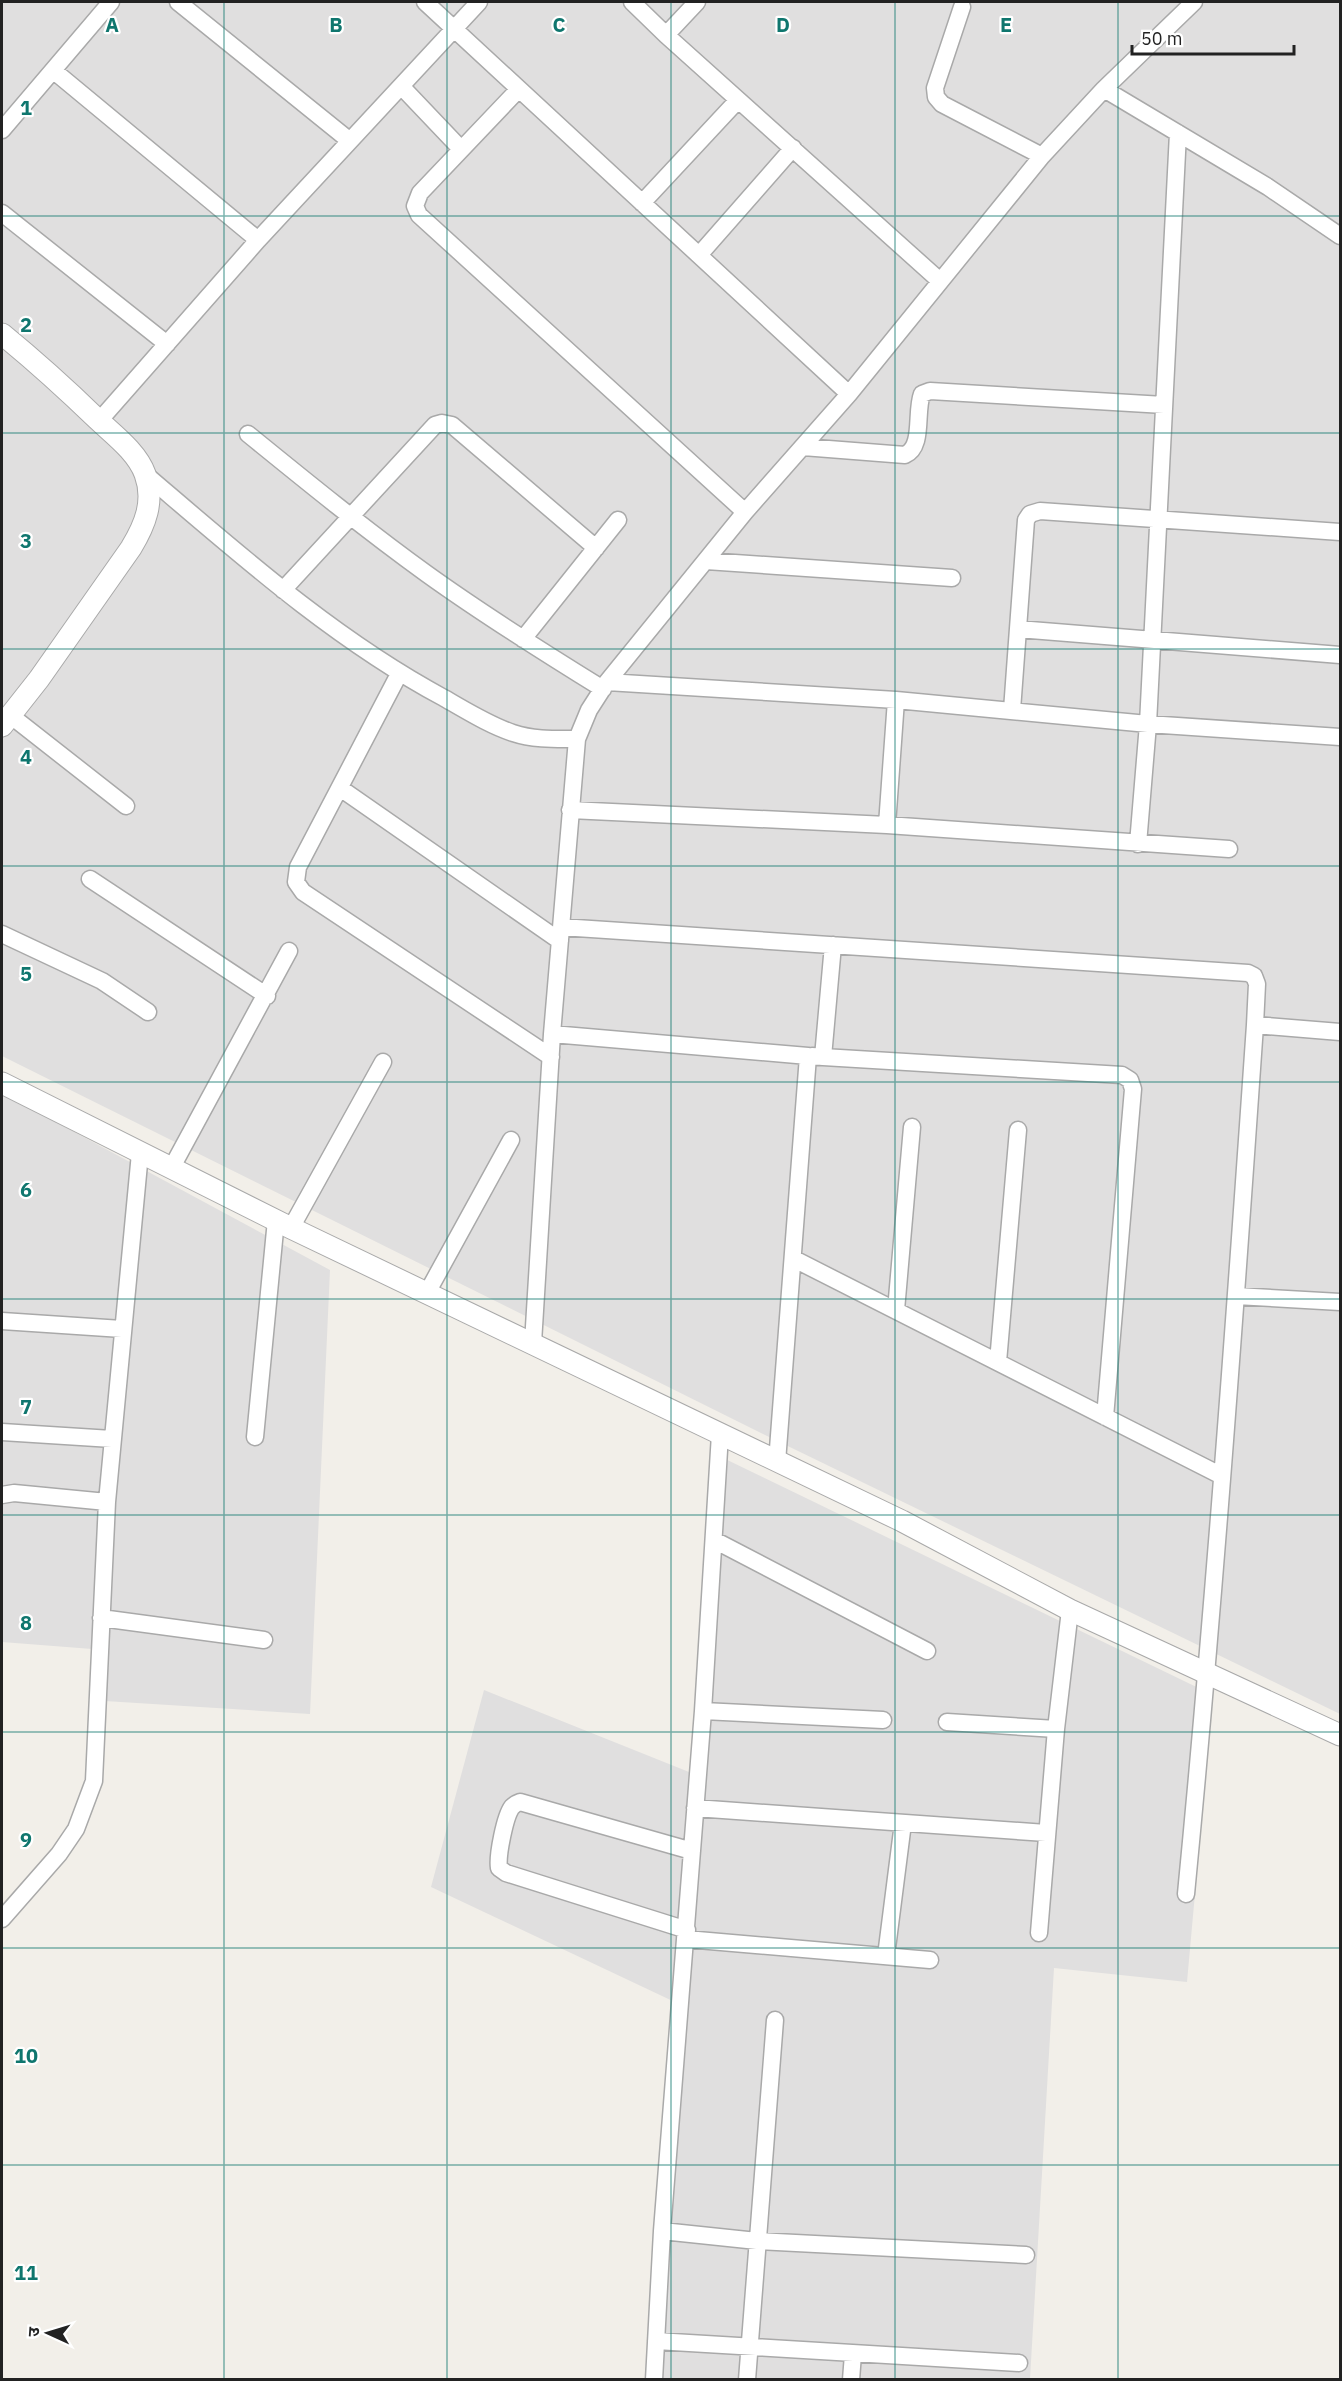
<svg xmlns="http://www.w3.org/2000/svg" width="1342" height="2381" font-family="'IBM Plex Sans','Noto Sans Devanagari',sans-serif">
  <style>
    .residential { fill: #e0dfdf }
    .lines { fill: none; stroke-linecap: round; stroke-linejoin: round }
    .minor-casing { stroke: #a9a9a9; stroke-width: 19 }
    .tertiary-casing { stroke: #a9a9a9; stroke-width: 23 }
    .minor { stroke: #fff; stroke-width: 16 }
    .tertiary { stroke: #fff; stroke-width: 21 }
    .grid { fill: none; stroke: #0f766e; stroke-width: 1.5; stroke-opacity: 0.55 }
    .grid-label { font-size: 20px; text-anchor: middle; font-weight: bold; fill: #0f766e; stroke: #fff; stroke-width: 4.5; stroke-linejoin: round; paint-order: stroke }
  </style>
  <rect width="100%" height="100%" fill="#f2efe9"/>
  <path class="residential" d="M2,2H1340V1714L763,1434L2,1056Z
    M2,1093L330,1270L310,1714L105,1701V1650L2,1642Z
    M717,1455L1213,1695L1187,1982L1054,1968L1030,2379H655L679,2004L431,1887L484,1690L694,1774Z"/>
  <g class="lines">
    <g class="minor-casing">
      <path id="minor" d="M178,2L350,141
        M425,2L849,394
        M632,2L666,35L940,281
        M962,7L935,88L936,97L942,104L1042,156
        M666,35L697,2
        M54,71L258,240
        M401,86L460,148
        M1104,89L1268,187L1340,236
        M518,90L420,193L415,206L419,215L745,512
        M2,130L111,2
        M642,203L738,100
        M2,213L167,344
        M700,254L793,148
        M99,421L258,240L479,2
        M248,434C307,482 366,530 427,574C484,615 543,652 603,689
        M803,447L905,455C924,447 915,412 922,394L930,391L1164,405
        M145,474C240,555 334,639 444,698C467,711 489,725 513,733C534,740 556,739 577,739
        M706,561L952,578
        M283,590L435,425L442,423L452,425L596,548
        M1018,629L1340,655
        M523,639L618,520
        M399,674L298,867L296,882L303,892L551,1057
        M607,682L896,700L1148,724L1340,737
        M1012,710L1026,520L1030,514L1040,511L1340,532
        M10,715L126,806
        M340,788L560,941
        M570,810L887,825L1229,849
        M887,825L896,700
        M1138,844L1148,724L1178,133
        M90,879L267,996
        M561,927L1248,973L1254,976L1257,984L1255,1025C1235,1315 1214,1605 1186,1894
        M2,934L102,981L148,1012
        M1255,1025L1340,1032
        M552,1034L808,1056L777,1462
        M812,1056L823,1057L833,945
        M823,1057L1122,1075L1130,1080L1133,1089L1105,1417
        M171,1169L289,951
        M291,1228L383,1062
        M794,1259L1222,1476
        M427,1293L511,1140
        M1236,1296L1340,1302
        M896,1310L912,1127
        M2,1321L122,1329
        M533,1343L552,1034L577,739L589,710L607,682L745,512L849,394L1042,156L1104,89L1194,2
        M998,1362L1018,1130
        M2,1432L112,1439
        M255,1437L276,1220
        M2,1495L14,1493L107,1502
        M714,1540L927,1651
        M101,1618L264,1640
        M703,1711L883,1720
        M947,1722L1056,1729
        M695,1808L1046,1833
        M2,1919L59,1854L76,1829L94,1781L107,1502L140,1153
        M687,1930L506,1873L499,1868C497,1856 505,1816 512,1807C515,1804 517,1803 520,1802L692,1851
        M1039,1933L1056,1729L1070,1610
        M686,1939L930,1960
        M886,1956L903,1823
        M662,2231L757,2241L1026,2255
        M656,2341L1019,2363
        M654,2380L662,2231L703,1711L720,1434
        M747,2380L775,2020
        M851,2380L853,2354"/>
    </g>
    <g class="tertiary-casing">
      <path id="tertiary" d="M2,334C35,361 66,389 97,419C114,435 137,452 145,474C155,501 145,525 131,548L39,679L2,726
        M2,1083L291,1228L902,1521L1070,1610L1340,1735"/>
    </g>
    <use href="#minor" class="minor"/>
    <use href="#tertiary" class="tertiary"/>
  </g>
  <path class="grid" d="M224,2V2380M447,2V2380M671,2V2380M895,2V2380M1118,2V2380M2,216H1340M2,433H1340M2,649H1340M2,866H1340M2,1082H1340M2,1299H1340M2,1515H1340M2,1732H1340M2,1948H1340M2,2165H1340"/>
  <g class="grid-label">
    <text x="112" y="32">A</text>
    <text x="336" y="32">B</text>
    <text x="559" y="32">C</text>
    <text x="783" y="32">D</text>
    <text x="1006" y="32">E</text>
    <text x="26" y="115">1</text>
    <text x="26" y="332">2</text>
    <text x="26" y="548">3</text>
    <text x="26" y="764">4</text>
    <text x="26" y="981">5</text>
    <text x="26" y="1197">6</text>
    <text x="26" y="1414">7</text>
    <text x="26" y="1630">8</text>
    <text x="26" y="1847">9</text>
    <text x="26" y="2063">10</text>
    <text x="26" y="2280">11</text>
  </g>
  <rect width="1342" height="2381" fill="none" stroke="#222222" stroke-width="6"/>
  <g transform="translate(48 2333) rotate(274)" stroke="#ffffff" stroke-width="4.5" paint-order="stroke">
  <path d="M0-4.5L10 22L0 15L-10 22Z" fill="#222222"/>
  <text y="-9" font-size="16" font-weight="bold" text-anchor="middle" fill="#222222">उ</text>
  </g>
  <path d="M1132 45v9h162v-9" fill="none" stroke="#222222" stroke-width="3"/>
  <text x="1141" y="45" font-size="18" fill="#222222" stroke="#ffffff" stroke-width="4.5" paint-order="stroke">50 m</text>
</svg>
